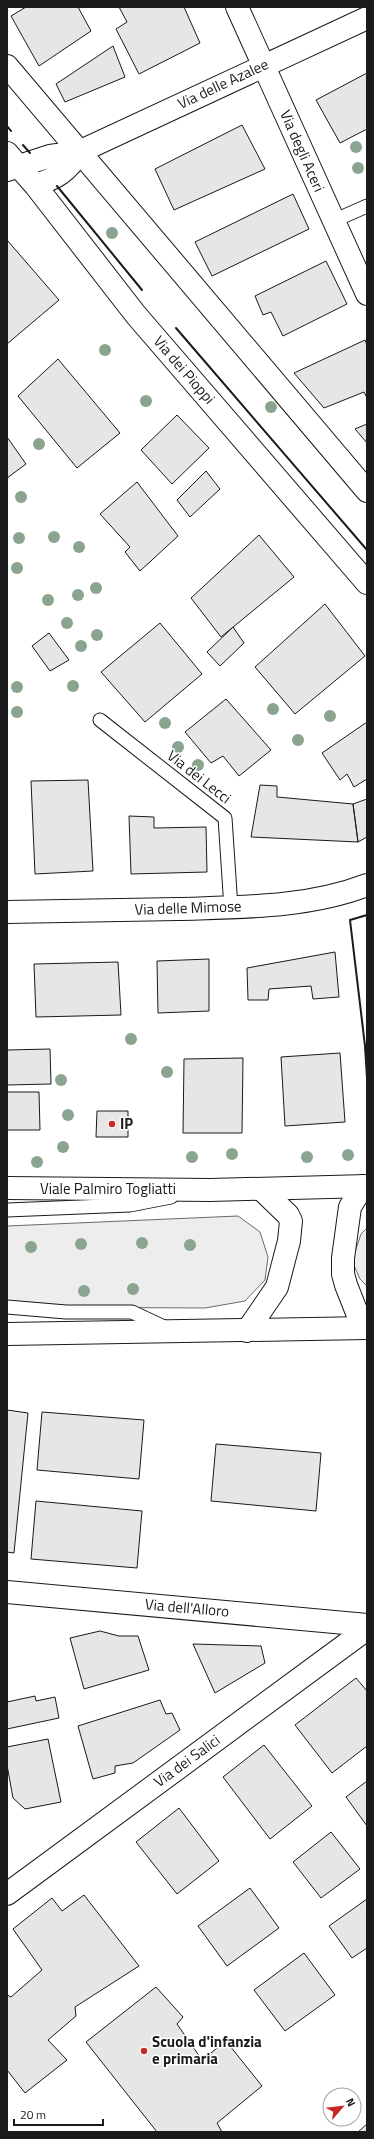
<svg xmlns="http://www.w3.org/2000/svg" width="374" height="2139" font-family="'Titillium Web',sans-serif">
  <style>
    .green { fill: #ededed; stroke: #6a6a6a }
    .building { fill: #e6e6e6; stroke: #1a1a1a }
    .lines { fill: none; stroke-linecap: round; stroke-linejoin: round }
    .service-casing { stroke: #1a1a1a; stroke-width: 15 }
    .minor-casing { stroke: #1a1a1a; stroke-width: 24 }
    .primary-casing { stroke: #1a1a1a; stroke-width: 24 }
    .service { stroke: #fff; stroke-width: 13 }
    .minor { stroke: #fff; stroke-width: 22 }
    .primary { stroke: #fff; stroke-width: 22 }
    .wall { stroke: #1a1a1a; stroke-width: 2 }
    .tree { fill: #8aa48f }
    .poi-dot { fill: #c62828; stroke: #fff; stroke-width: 1.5 }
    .labels { text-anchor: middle; stroke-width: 3; stroke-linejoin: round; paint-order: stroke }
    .street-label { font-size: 15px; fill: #1a1a1a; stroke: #fff }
    .poi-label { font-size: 15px; font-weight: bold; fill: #1a1a1a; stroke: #fff; text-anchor: start }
  </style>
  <rect width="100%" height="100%" fill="#fff"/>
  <path class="green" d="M238,1216L260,1232L268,1257L265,1280L245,1301L205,1308L7,1307V1226Z
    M367,1228V1286L360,1279L352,1261L361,1234Z"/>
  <path class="building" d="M26,7H78L91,31L39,66L11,16Z
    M119,7H184L200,43L139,74L116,29L127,22Z
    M113,46L125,77L65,102L56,84Z
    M367,73V129L340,143L316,100Z
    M242,125L265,169L174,210L155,169Z
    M293,194L309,229L212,276L195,242Z
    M7,240L59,300L7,344Z
    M326,261L347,304L283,336L271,312L263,315L255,296Z
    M365,340L367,345V398L364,392L324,408L294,373Z
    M58,359L120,433L77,468L18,396Z
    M177,415L209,448L172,484L141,450Z
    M367,424V443L355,429Z
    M7,437L26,464L7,478Z
    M206,471L220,489L190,517L177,500Z
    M137,482L178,536L140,571L125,552L130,547L100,514Z
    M259,535L294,577L221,637L191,598Z
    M325,604L365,656L295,714L255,667Z
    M160,623L202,674L145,722L101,672Z
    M233,627L244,643L220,666L207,652Z
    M49,633L69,660L50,671L32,646Z
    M226,699L271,750L239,776L223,756L211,763L185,732Z
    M367,722V779L354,787L347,774L340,780L322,753Z
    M88,780L93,871L35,874L31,781Z
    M260,785L277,786V797L353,804L358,842L251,837Z
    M367,799V837L358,842L353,804Z
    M129,816L154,817V828L206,827L207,872L131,874Z
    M335,952L339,997L313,999L311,986L269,989L268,1000H248L247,968Z
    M209,959V1011L158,1013L157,961Z
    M118,962L121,1015L36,1017L34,964Z
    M50,1049L51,1084L7,1085V1050Z
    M340,1053L345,1122L285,1126L281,1057Z
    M243,1058L242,1133H183L184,1059Z
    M7,1092H39L40,1130H7Z
    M97,1111H128V1137H96Z
    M7,1410L28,1413L14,1553L7,1552Z
    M42,1412L144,1420L139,1479L37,1470Z
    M216,1444L321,1453L316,1511L211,1501Z
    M36,1501L142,1511L137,1568L31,1559Z
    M100,1631L119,1636H138L149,1670L84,1689L70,1638Z
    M193,1644L261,1646L265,1663L215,1693Z
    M356,1678L367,1691V1746L332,1773L295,1725Z
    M35,1696L36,1701L55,1697L59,1718L7,1729V1702Z
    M160,1700L166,1714L172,1713L180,1730L133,1763L115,1766V1773L93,1779L78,1726Z
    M48,1739L61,1802L25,1809L13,1798L7,1765V1747Z
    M264,1745L312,1806L270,1839L223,1777Z
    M367,1781V1826L346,1797Z
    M179,1808L219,1861L177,1894L136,1842Z
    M331,1832L360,1869L321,1898L293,1862Z
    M250,1888L279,1928L227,1966L198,1926Z
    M84,1895L139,1966L75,2007L76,2016L48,2040L67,2060L25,2093L7,2070V1995L11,1997L42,1970L13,1929L52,1898L62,1911Z
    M367,1899V1948L352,1958L329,1926Z
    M304,1953L335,1995L285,2031L254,1990Z
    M156,1987L183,2017L177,2024L202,2060L226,2041L262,2086L217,2123L222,2132H157L86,2042Z
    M367,2124V2132H358Z"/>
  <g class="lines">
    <g class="service-casing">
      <path id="service" d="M333,221L367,206
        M100,720L225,818L231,908
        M7,1210L130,1205L171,1197
        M7,1307L66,1312H132L166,1328"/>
    </g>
    <g class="minor-casing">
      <path id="minor" d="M237,7L367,294
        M7,66L367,491
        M7,153L35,185L136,315L367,583
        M7,170L50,156L79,152L367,18
        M35,185C55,179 69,171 79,152
        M7,912C64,911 121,910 178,909C241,907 307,908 367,885
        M363,1328L346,1285L343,1274V1258L350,1207L363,1186
        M247,1331L277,1287L289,1241L291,1221L288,1215L261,1189
        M7,1592L367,1625
        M7,1894L367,1629"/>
    </g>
    <g class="primary-casing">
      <path id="primary" d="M7,1188L210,1190L367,1186
        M7,1334L367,1328"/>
    </g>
    <use href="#service" class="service"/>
    <use href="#minor" class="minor"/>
    <use href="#primary" class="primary"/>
    <path class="wall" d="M7,126L11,131
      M23,145L30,153
      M57,186L142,290
      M176,328L367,550
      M367,1045L365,1046L367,1078
      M365,1046L350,920L367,915"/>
  </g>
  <g class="tree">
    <circle cx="356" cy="147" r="6"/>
    <circle cx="358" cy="168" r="6"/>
    <circle cx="112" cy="233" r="6"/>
    <circle cx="105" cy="350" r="6"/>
    <circle cx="146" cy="401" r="6"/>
    <circle cx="271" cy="407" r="6"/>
    <circle cx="39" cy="444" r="6"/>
    <circle cx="21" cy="497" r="6"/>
    <circle cx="54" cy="537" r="6"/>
    <circle cx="19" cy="538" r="6"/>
    <circle cx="79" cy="547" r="6"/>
    <circle cx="17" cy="568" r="6"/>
    <circle cx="96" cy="588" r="6"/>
    <circle cx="78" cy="595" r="6"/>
    <circle cx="48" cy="600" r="6"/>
    <circle cx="67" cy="623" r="6"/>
    <circle cx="97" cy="635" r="6"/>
    <circle cx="81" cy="646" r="6"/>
    <circle cx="73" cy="686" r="6"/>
    <circle cx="17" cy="687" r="6"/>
    <circle cx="273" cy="709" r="6"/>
    <circle cx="17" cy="712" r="6"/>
    <circle cx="330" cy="716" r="6"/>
    <circle cx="165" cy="723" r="6"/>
    <circle cx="298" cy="740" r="6"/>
    <circle cx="178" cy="747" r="6"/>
    <circle cx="198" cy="765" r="6"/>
    <circle cx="131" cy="1039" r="6"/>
    <circle cx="167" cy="1072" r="6"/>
    <circle cx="61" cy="1080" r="6"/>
    <circle cx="68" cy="1115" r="6"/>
    <circle cx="63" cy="1147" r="6"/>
    <circle cx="232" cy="1154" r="6"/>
    <circle cx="348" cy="1155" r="6"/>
    <circle cx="192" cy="1157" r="6"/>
    <circle cx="307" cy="1157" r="6"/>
    <circle cx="37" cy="1162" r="6"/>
    <circle cx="142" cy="1243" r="6"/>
    <circle cx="81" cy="1244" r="6"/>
    <circle cx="190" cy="1245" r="6"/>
    <circle cx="31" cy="1247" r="6"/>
    <circle cx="133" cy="1289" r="6"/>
    <circle cx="84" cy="1291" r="6"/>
  </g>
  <g class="poi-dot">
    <circle cx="112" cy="1124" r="4"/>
    <circle cx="144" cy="2051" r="4"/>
  </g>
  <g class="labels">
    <g class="street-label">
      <text transform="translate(223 84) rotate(-25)" y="5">Via delle Azalee</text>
      <text transform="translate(302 151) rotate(66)" y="5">Via degli Aceri</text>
      <text transform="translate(184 370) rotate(49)" y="5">Via dei Pioppi</text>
      <text transform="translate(199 777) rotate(38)" y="5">Via dei Lecci</text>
      <text transform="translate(188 908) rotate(-2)" y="5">Via delle Mimose</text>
      <text x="108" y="1194">Viale Palmiro Togliatti</text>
      <text transform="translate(187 1608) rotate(5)" y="5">Via dell'Alloro</text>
      <text transform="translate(187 1761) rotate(-36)" y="5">Via dei Salici</text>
    </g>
    <g class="poi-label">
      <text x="120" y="1129">IP</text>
      <text x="152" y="2047">Scuola d'infanzia<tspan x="152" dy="17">e primaria</tspan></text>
    </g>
  </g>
  <rect width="374" height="2139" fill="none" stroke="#1a1a1a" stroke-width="16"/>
  <g transform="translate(342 2107) rotate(62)"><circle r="19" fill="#ffffff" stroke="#a3a3a3"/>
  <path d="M0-3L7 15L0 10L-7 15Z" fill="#c62828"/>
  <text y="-6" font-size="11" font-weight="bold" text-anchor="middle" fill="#1a1a1a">N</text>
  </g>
  <path d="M14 2119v6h89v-6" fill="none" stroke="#1a1a1a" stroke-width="2"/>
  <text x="20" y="2119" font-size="12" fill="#1a1a1a" stroke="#ffffff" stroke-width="3" paint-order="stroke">20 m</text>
</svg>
